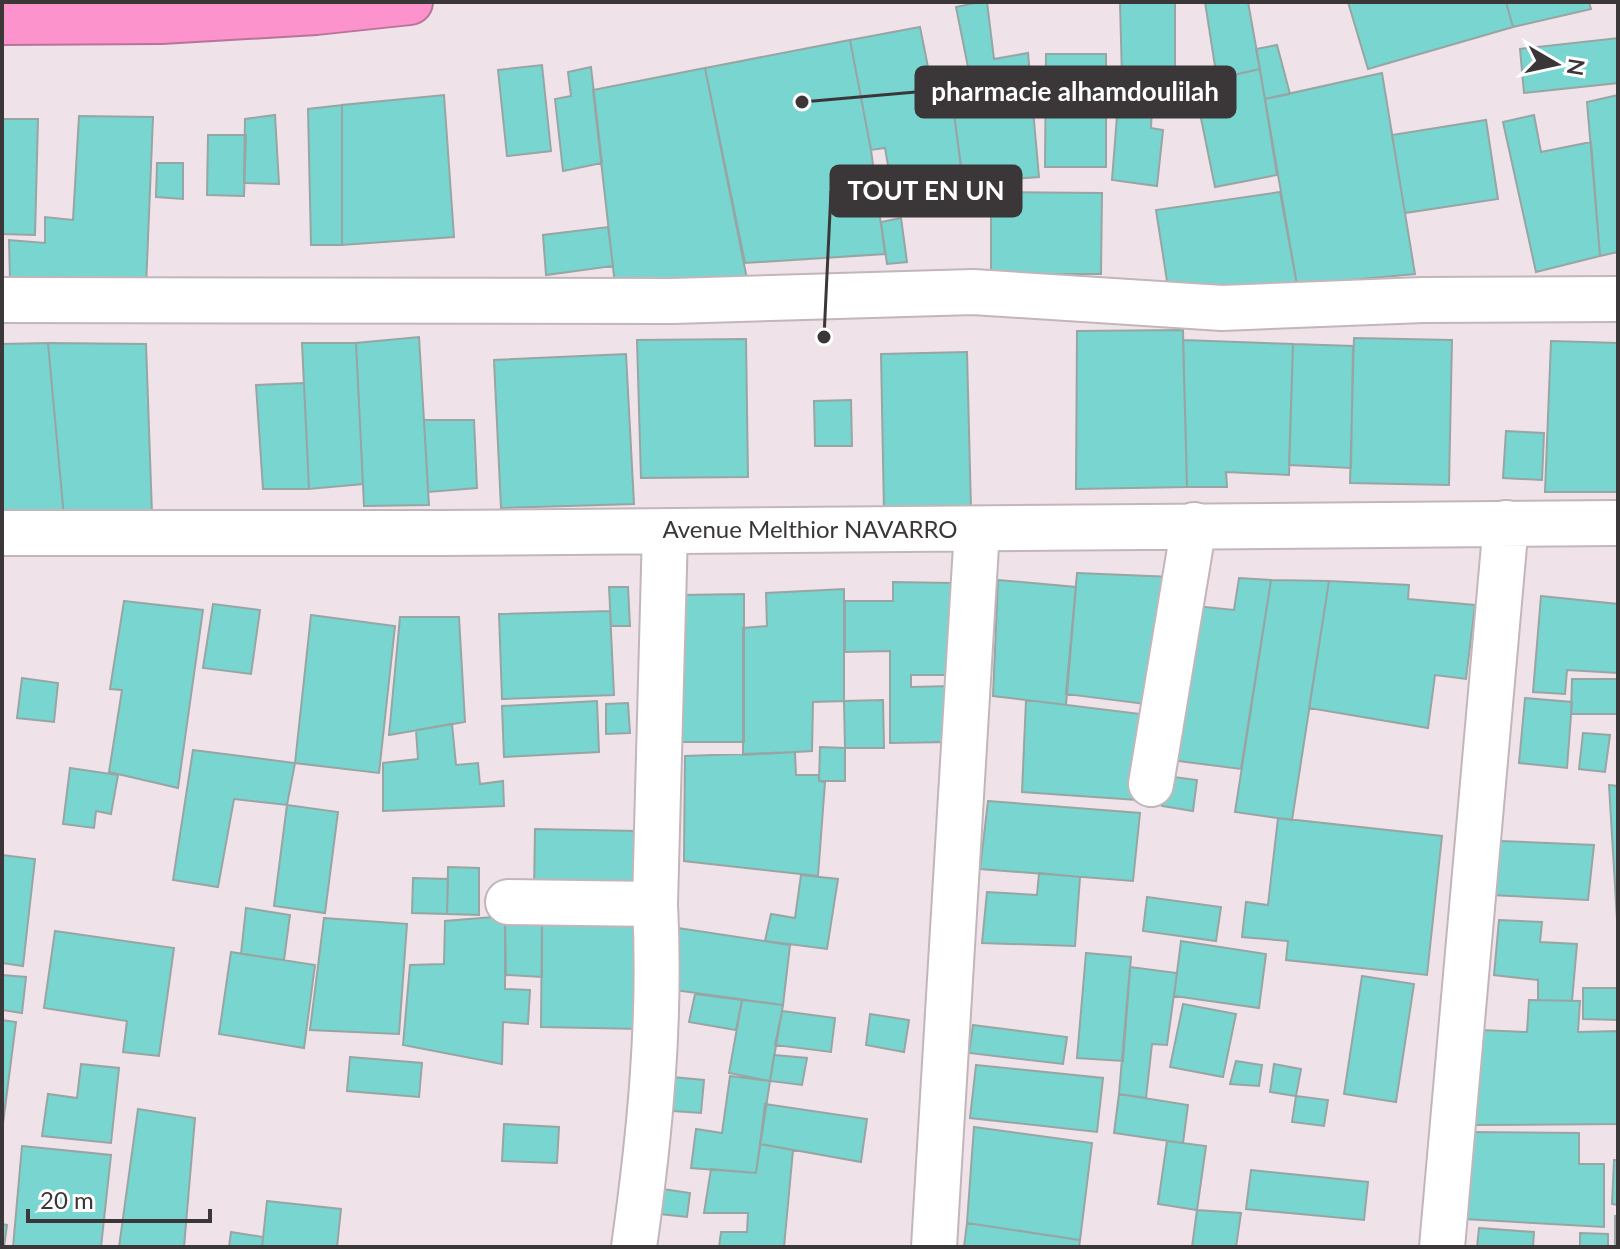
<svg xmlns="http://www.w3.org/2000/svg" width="1620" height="1249" font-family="Lato,sans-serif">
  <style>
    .building { fill: #79d5d0; stroke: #97a5a4; stroke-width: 2 }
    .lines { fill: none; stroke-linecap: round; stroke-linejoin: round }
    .minor-casing { stroke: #c2b6bb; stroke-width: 48 }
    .highway-casing { stroke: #b87399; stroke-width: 48 }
    .minor { stroke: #fff; stroke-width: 44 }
    .highway { stroke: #fc93cc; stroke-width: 44 }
    .labels { text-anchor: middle; stroke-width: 8; stroke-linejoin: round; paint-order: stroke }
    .street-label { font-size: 24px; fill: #3b3739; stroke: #fff }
    .leader { fill: none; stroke: #3b3739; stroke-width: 3 }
    .callout-dot { fill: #3b3739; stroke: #fff; stroke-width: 3 }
    .callout { fill: #3b3739; stroke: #3b3739; stroke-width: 3 }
    .callout-label { font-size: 26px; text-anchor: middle; font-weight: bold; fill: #fff }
  </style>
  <rect width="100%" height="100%" fill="#efe2e8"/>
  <path class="building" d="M980,2H987L994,59L1028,53L1039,177L963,183L954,114L977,112L956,7Z
    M1120,2H1175V71L1122,78Z
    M1205,2H1248L1260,69L1217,79Z
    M1348,2H1506L1513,27L1368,69Z
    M1506,2H1589L1591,9L1513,27Z
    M920,27L930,77L969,69L977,112L954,114L963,180L891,182L885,148L871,150L850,40Z
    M1618,38V83L1524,93L1520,49Z
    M850,40L871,150L885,254L745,263L705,68Z
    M1277,45L1290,94L1265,99L1256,49Z
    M1046,54H1106V167H1045Z
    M542,65L551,151L507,156L498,70Z
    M591,67L602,163L563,171L555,99L571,96L568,72Z
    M705,68L747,279L615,285L593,90Z
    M1260,69L1277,175L1215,187L1194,84Z
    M1382,73L1415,274L1297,285L1265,99Z
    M444,95L454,237L342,245V105Z
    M1618,95V252L1600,256L1587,102Z
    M1118,103L1152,106L1151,128L1163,130L1157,186L1112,180Z
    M342,105V245H311L308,109Z
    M275,115L279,184L244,183L245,119Z
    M1534,115L1541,152L1591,142L1600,256L1536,272L1503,122Z
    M79,116L153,117L146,287L10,280L9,240L45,243V217L73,220Z
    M2,119H38L35,235L2,234Z
    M1486,120L1498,199L1405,213L1392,135Z
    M208,135H246L244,196L207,195Z
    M157,163H183V199L156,197Z
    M991,192L1102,193L1101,274H991Z
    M1280,192L1297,285L1169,294L1156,210Z
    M901,218L907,262L887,264L881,222Z
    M608,227L613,266L546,275L543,235Z
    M1183,330L1187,487L1076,489L1077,331Z
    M419,337L429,505L364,506L356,343Z
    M1354,338L1452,340L1449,485L1350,483Z
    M746,339L748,477L641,478L637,340Z
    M1183,340L1293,344L1289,475L1226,472L1227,487H1187Z
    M1551,341L1618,343V492H1545Z
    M48,343L64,517L2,514V344Z
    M48,343L146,344L152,514L64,517Z
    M302,343H356L363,484L309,489Z
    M1293,344L1353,346L1351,468L1289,465Z
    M967,352L971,509L884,512L881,354Z
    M626,354L634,504L501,508L494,360Z
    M304,383L309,489H263L256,385Z
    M851,400L852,446H815L814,401Z
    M424,420H474L477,488L428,492Z
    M1506,431L1544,433L1542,480L1503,478Z
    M1077,573L1173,577L1153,705L1066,694Z
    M1239,578L1271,580L1241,769L1170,760L1196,606L1234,610Z
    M998,580L1076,587L1066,705L993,696Z
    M1271,580L1329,581L1292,820L1235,812Z
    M1329,581L1409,585L1408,599L1475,605L1466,679L1435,675L1428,728L1309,708Z
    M893,582L952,583L953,675H911V687L951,686V742L890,743V651L845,652V601H893Z
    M609,587H628L630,626H611Z
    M844,589V701L813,702L812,751L743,755V628L767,626L766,593Z
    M744,594V742H680V595Z
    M1541,596L1618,604V673L1567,670L1565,694L1533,692Z
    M124,601L203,610L178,788L109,772L122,690L110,689Z
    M213,604L260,610L251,674L203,668Z
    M610,611L614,695L502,699L499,614Z
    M311,615L395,626L379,773L295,763Z
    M400,617H459L465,722L389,735Z
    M22,678L58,683L54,722L17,718Z
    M1572,679H1618V714H1571Z
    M1525,698L1572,702L1567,768L1519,763Z
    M883,700L884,748H845L844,701Z
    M1026,700L1149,715L1137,800L1022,792Z
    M597,701L599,752L504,757L502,706Z
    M628,703L630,733L606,734V704Z
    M452,724L456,765L478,763L480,784L503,781L504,806L383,811V763L418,759L416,730Z
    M1583,733L1610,735L1605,772L1579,769Z
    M820,747L845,748V781H819Z
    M193,750L295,763L287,805L234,799L218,887L173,880Z
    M795,752L796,775H819V781L825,782L818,876L684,861L685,756Z
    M70,768L118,775L111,814L96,811L94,828L63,824Z
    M1166,776L1197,780L1193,811L1162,806Z
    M1609,785L1618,786V936Z
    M988,801L1140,813L1133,881L980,869Z
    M287,805L338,812L325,913L274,906Z
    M1278,818L1442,836L1427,975L1286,960L1288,941L1242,937L1246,902L1268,905Z
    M535,829L638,831L637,894L534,892Z
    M1500,841L1594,845L1588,900L1491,895Z
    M2,855L35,859L23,966L2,963Z
    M448,867L479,868V915L447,914Z
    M1039,873L1080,877L1075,946L982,943L987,892L1037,895Z
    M801,875L838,879L827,949L765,941L771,914L795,918Z
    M413,878L448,879L447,914L412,913Z
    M1147,897L1221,907L1216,941L1143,931Z
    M246,908L290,915L284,960L241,954Z
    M643,914L641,1029L541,1027L542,916Z
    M505,916H542V977L506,975Z
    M505,916V989L530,990L528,1024L503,1022L502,1064L403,1045L410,965L444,964L445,921Z
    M324,918L407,924L399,1034L310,1030Z
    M1499,920L1542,922L1540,942L1577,944L1572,1001L1538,1000V980L1494,975Z
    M678,928L790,945L783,1005L674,990Z
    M55,931L174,948L159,1056L123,1052L127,1021L44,1008Z
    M1181,941L1266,954L1259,1008L1174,996Z
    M231,952L315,965L304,1048L219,1034Z
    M1086,953L1131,957L1123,1061L1077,1058Z
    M1130,967L1177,973L1167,1045L1152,1044L1146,1098L1119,1094Z
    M2,975L26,977L22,1013L2,1010Z
    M1362,976L1414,984L1396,1102L1344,1094Z
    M1583,988H1618V1020L1583,1019Z
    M695,994L742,1000L736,1030L689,1022Z
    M742,1000L783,1005L770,1081L729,1073Z
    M1529,1000L1580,1001L1578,1032L1618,1031V1124L1474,1125L1481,1030L1527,1032Z
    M1183,1004L1236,1014L1223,1077L1170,1067Z
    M782,1011L835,1018L831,1052L775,1045Z
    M870,1014L909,1020L904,1052L866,1045Z
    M2,1020L16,1022L2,1131Z
    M973,1025L1067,1037L1063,1064L969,1053Z
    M774,1055L807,1058L802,1085L770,1081Z
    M350,1057L422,1063L419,1097L347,1091Z
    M1236,1061L1262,1065L1259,1086L1230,1084Z
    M81,1064L119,1068L111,1143L42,1136L48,1094L77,1098Z
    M1274,1064L1301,1069L1296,1096L1270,1092Z
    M976,1065L1103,1078L1097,1132L970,1118Z
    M661,1076L704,1080L701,1113L658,1110Z
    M730,1076L770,1081L756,1173L691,1168L696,1129L722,1133Z
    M1119,1094L1188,1105L1183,1143L1114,1133Z
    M1296,1096L1328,1100L1324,1126L1292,1122Z
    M765,1104L867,1119L861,1162L760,1144Z
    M138,1109L195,1118L184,1247H119Z
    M504,1124L559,1127L557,1163L502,1161Z
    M974,1127L1092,1143L1080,1240L967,1223Z
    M1469,1132L1579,1133V1164H1604V1227L1464,1219Z
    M1167,1141L1206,1146L1197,1210L1158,1204Z
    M760,1144L793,1150L784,1247H719L721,1232H747L748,1213H704L711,1169L756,1173Z
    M22,1146L111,1155L101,1247H13Z
    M1614,1160H1618V1205L1612,1204Z
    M1251,1170L1368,1182L1364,1220L1246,1209Z
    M663,1189L690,1193L687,1217L660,1214Z
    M267,1201L341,1209L337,1247H262Z
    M1197,1210L1241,1213L1236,1247H1192Z
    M1615,1216H1618V1247H1615Z
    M967,1223L1080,1240L1079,1247H964Z
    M2,1224L7,1225L4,1247H2Z
    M1479,1228L1534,1232L1533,1247H1477Z
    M231,1232L263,1237L262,1247H229Z
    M1580,1233L1608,1234V1247H1580Z"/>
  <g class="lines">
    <g class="minor-casing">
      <path id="minor" d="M2,300L673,301L973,292L1222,308L1423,300L1618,299
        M2,533C148,532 294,534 441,533C833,531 1225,524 1618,523
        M1151,784L1194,525
        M508,902L655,904
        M634,1247C650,1134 661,1019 655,904L665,531
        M934,1247L977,529
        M1442,1247L1506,523"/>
    </g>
    <g class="highway-casing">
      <path id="highway" d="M2,22L161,21L316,12L410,2"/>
    </g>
    <use href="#minor" class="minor"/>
    <use href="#highway" class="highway"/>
  </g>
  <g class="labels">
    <g class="street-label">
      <text x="810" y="538">Avenue Melthior NAVARRO</text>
    </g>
  </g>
  <path class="leader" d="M802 102L916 92M824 337L831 191"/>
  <g class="callout-dot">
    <circle cx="802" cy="102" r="8"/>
    <circle cx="824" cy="337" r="8"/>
  </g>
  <g class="callout">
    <rect x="916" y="67" width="319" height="50" rx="8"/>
    <rect x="831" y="166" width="190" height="50" rx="8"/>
  </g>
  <g class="callout-label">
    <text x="1075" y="101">pharmacie alhamdoulilah</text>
    <text x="926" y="200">TOUT EN UN</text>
  </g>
  <rect width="1620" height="1249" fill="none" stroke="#3b3739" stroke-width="8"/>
  <g transform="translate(1556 64) rotate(99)" stroke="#ffffff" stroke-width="6" paint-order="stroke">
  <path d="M0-6L14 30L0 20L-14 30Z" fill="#3b3739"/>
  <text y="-12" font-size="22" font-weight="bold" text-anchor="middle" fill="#3b3739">N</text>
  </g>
  <path d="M28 1209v12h182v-12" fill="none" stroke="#3b3739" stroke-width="4"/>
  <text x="40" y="1209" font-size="24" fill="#3b3739" stroke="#ffffff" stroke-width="6" paint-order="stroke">20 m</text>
</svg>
